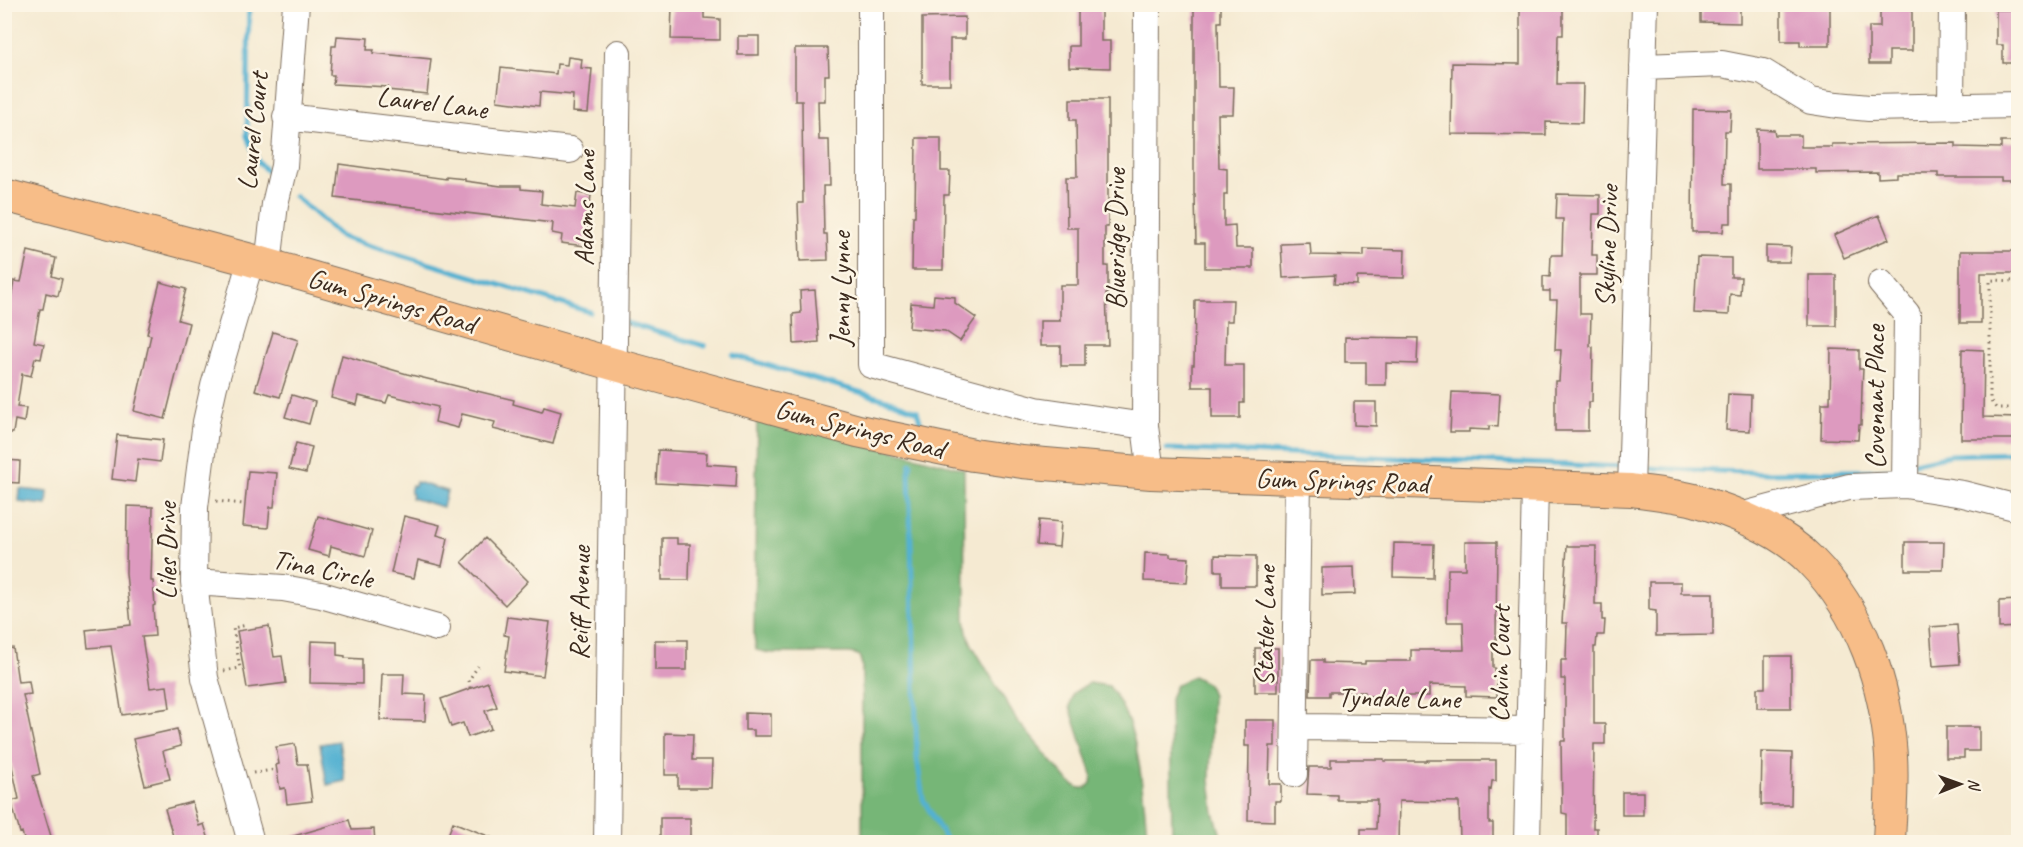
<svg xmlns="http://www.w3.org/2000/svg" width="2023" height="847" font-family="Caveat,sans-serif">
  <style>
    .forest { fill: #76b677; stroke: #58704a; stroke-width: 1.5 }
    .water { fill: #53b1d1; stroke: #476e78; stroke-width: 1.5 }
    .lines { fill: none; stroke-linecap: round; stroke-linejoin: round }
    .stream { stroke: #53b1d1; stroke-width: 5 }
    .building { fill: #dd9abf }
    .minor-casing { stroke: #7c6d5d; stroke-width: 28 }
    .major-casing { stroke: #7c6d5d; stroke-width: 34 }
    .path { stroke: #7c6d5d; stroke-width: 3; stroke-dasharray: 1.5 4.5; stroke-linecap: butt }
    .minor { stroke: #fff; stroke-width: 26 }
    .major { stroke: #f7bd88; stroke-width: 32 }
    .labels { text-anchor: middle; stroke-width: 5; stroke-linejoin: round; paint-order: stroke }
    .street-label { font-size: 28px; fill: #3b2a1e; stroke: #fcf5e5 }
  </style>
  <rect width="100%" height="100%" fill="#fcf5e5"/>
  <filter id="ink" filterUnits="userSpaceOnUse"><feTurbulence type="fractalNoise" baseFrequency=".0167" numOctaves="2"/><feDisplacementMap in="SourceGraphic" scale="12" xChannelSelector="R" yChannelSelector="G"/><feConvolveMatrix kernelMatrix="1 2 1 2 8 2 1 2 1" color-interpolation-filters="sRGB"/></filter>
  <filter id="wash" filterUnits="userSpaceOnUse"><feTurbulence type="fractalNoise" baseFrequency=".008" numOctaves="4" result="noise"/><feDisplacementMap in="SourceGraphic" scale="24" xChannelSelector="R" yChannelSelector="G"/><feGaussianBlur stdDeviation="1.35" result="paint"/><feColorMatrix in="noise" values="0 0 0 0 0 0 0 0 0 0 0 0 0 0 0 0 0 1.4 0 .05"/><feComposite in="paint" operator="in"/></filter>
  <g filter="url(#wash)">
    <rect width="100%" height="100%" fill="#f5ead2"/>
    <path class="forest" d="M757,415L964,469L965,619L967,633L972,645L1016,719L1069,782L1079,788H1086L1091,783L1092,774L1070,707L1073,693L1089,683L1109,686C1142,729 1142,790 1148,842H862V665L859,655L849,653H769L756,650L754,636Z
      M1193,676L1208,684L1212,696L1210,780L1214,813L1223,842H1172L1170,698L1176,685Z"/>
    <path class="water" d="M416,482L447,491L443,507L411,498L412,494L410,493L412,485L415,486Z
      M20,489L48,492L47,505L19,502Z
      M339,741L345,781L327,785L320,744Z"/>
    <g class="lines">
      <path class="stream" d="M249,4L247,136L258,162L267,171
        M295,196L341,237L590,312
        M620,321L705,346
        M733,355L890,401L917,411L920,421L917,432
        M1167,449L1623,467
        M911,463L909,472L917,758L923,799L947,842
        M1914,463L1950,455L2018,453
        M1648,468L1769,473L1889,470"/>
    </g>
    <g id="blocks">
      <path class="building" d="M672,4L704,5V18L720,19V40L671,39Z
        M1078,4H1101V41H1110V68L1069,67V46H1078Z
        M1194,4H1221V22H1218L1219,87H1234L1233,114H1218L1219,168L1227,169V195H1224V226L1235,225L1236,248H1253V268H1205V243H1196L1195,195H1194Z
        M1520,4H1563V35H1558L1557,84H1583L1582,123L1546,122V135L1451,134L1452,63L1520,64Z
        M1701,4H1740V23L1701,22Z
        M1880,4H1912V51H1889V64H1869V27H1880Z
        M1781,7H1830V46H1800V41H1781Z
        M1996,10H2019V63H2003V45H1996Z
        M965,17V39H950V84H922V18Z
        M337,36L368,38L367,50H374L373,53L431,59L427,94L387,90L388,87L333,84L334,75H330L332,46H336Z
        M738,36H759V55H738Z
        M795,48H828L829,75H825V101H818L819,140H829L830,186H823L824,234H827L828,260L800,261L798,203H803L802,101H795Z
        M568,57L582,59L581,68L592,69L588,113L572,112L573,95L540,92L539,106L497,101L501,68L556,74L557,64L567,65Z
        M1070,99H1108V227H1105V266H1108V294H1106L1108,345H1085V366H1061V346H1040V321H1060V285H1078V228H1067L1066,177H1077L1076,120H1070Z
        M1693,109L1731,110L1730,131H1725L1724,184H1731V223H1724L1723,232H1692Z
        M1757,129L1774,130L1775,135H1801V147H1832V144L1956,143V147L2001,148V142H2019V180H2001V177H1938V173H1896V177L1878,178V172L1816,173V169H1757Z
        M916,138H941V171H950L949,195H944L943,270H912L913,216H915Z
        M339,164L446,179V177L465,179V181L501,186H521V189L542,191L541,204L575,208L577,193L591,195L585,246L561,243L562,235L552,233L553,223L335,198Z
        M1557,194L1600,195V214H1593L1592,255H1597V275H1580V314H1591L1590,346L1593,347L1592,402H1588V431H1555V381H1559L1561,350H1555L1557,300H1550V291H1543V276L1550,277L1551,255H1562L1563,219H1556Z
        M1879,215L1889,239L1844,258L1834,235Z
        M1310,243L1311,255L1364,256V249L1405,250L1404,278L1357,277V285L1334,284L1335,275L1283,278L1281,244Z
        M1766,246L1791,247L1790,262H1766Z
        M28,251L56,258L52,276L62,279L58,296L46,293L43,309H40L34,342L44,344L41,359L35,358L31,376L22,374L17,407L26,408L24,422L15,420L13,433H4V338L14,281L21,282Z
        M1960,251H2019V273H1981V323H1960Z
        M1697,257L1731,258V277H1741L1740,295L1730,294L1729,315L1694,313Z
        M1809,275H1836V326H1809Z
        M160,282L186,289L178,320L189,323L165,419L134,411L151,335L147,334Z
        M815,290L819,342L794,344L793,314L801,313L800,291Z
        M934,295L955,297V303L976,318L960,341L945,331L909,328L911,303L933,305Z
        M1195,300H1233L1232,321H1226L1225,365H1244V403H1240V418H1212V387H1192V365H1194Z
        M273,332L298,340L280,397L255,390Z
        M1345,337L1418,338L1417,364L1386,363V385H1366V362H1345Z
        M1831,349L1859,350V369H1863L1862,388L1861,425H1859L1858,440L1821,439L1822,403H1830Z
        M1962,349L1984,350L1983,417L2019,418V439H1961Z
        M342,355L407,374L514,400L513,404L542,412L544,407L561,412L553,444L493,429L495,422L462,414L458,428L435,422L438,407L389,395L386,403L359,396L357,405L331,398Z
        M1452,392L1500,394L1498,427L1489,426V430L1469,429V432H1450Z
        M1728,394L1751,395L1750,431L1726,430Z
        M292,395L315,402L309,424L285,417Z
        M1354,402H1376V426L1354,425Z
        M117,435L163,440L160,462L138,459L135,482L112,479Z
        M296,443L312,447L306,473L289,469Z
        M658,450L707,453L706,464L737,466L736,487L656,483Z
        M4,460L20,461L19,483L4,482Z
        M248,471L277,473L274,507H270L268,528L243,526Z
        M127,506L153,507L151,581H153L155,605L153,606L155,636L142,637L150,688L167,686L170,708L122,715L111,646L88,648L86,630L131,625L126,573Z
        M318,516L372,531L365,556L331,546L329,556L308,550Z
        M404,516L440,525L437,535L448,538L442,566L418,560L414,578L391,573Z
        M1039,520L1061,522L1059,547L1037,545Z
        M485,538L528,581L505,605L462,562Z
        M662,538H677V544H690L689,580H662Z
        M1465,542H1497L1496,641L1493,642V668H1495V672H1497V697L1466,696V686L1429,685V696H1365V692H1329V696H1310L1311,660H1323V663L1365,664V661H1411V650H1464L1463,622H1447L1448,569H1465Z
        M1905,542H1944L1943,570H1905Z
        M1394,543L1434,544L1433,578L1393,577Z
        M1567,546H1596L1595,604H1602V620H1605L1604,635H1597L1596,647H1594V724H1605V744H1594L1593,828H1597V843H1567V814L1562,813L1561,741H1565V679H1561V660H1566L1567,623H1562Z
        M1145,553L1170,554V557L1189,558L1187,583L1144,581Z
        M1215,555L1256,556V586H1222V571H1215Z
        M1354,567L1355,594L1322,595V568Z
        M1649,582H1681V593H1713V635L1656,636V611L1649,610Z
        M2019,600V627L1999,628V601Z
        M507,617L550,622L543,676L504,671L509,636L504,635Z
        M1957,625L1960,664L1933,666L1930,627Z
        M269,626L274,657L282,656L286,683L247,688L237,631Z
        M655,640H687V670H655Z
        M311,641L337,642V655L345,656V658L362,659V684L310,683Z
        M13,648L18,682L29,681L31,694L23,695L40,774L33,776L53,843H25L22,832L20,833L11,801L19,799L8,748H4V649Z
        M1255,648H1278V692H1255Z
        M1765,656H1791V708H1757V688H1765Z
        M382,674H404L403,694L426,695L425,721L380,720Z
        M488,682L497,707L485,711L491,729L468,737L463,723L451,727L441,699Z
        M745,713L771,714V736H754V730H745Z
        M1245,720H1275V746H1270L1269,784H1281V801H1275V821L1248,820L1249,746H1245Z
        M1946,727H1979V751H1964V758H1946Z
        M177,729L181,746L163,751L170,779L145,785L133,739Z
        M665,733L693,734L692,760H712L711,788H678V775H665Z
        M295,744L298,764H307L312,801L287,804L285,788L280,789L276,765L279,764L276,747Z
        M1762,752L1792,753L1791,805H1761Z
        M1331,759H1384V761H1427V760H1496V781H1492L1491,790L1489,789V823H1493V843H1460L1459,802L1399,801L1398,843H1361V829H1376L1377,800H1337V795L1307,794L1309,767H1331Z
        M1622,792H1643V815H1622Z
        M192,802L199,826L204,824L210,843H175L165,809Z
        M660,818H690V843H660Z
        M349,820L352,830L374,829L375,843H288L287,838Z
        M453,822L503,842V843H445Z"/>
    </g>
  </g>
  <g filter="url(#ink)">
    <use href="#blocks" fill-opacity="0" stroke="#7c6d5d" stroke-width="1.5"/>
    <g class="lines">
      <g class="minor-casing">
        <path id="minor" d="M871,4V365L1036,410L1145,426
          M1147,4L1145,426L1151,473
          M1643,67L1722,64L1763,72L1811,101L1837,105L1869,108L2018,105
          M1951,105L1952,4
          M286,117L570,150
          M251,260L214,386L206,422L195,507L194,582L205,678L251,842
          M268,265L275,204L284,166L296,4
          M1881,283L1907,314L1905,485
          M1631,490L1645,4
          M1740,516L1849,487L1905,485L1963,494L2018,508
          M194,582L283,588L321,595L437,628
          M1305,727L1529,730
          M1294,774L1298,478
          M607,842L618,53
          M1527,842L1535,486"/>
      </g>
      <g class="major-casing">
        <path id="major" d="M4,195L251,260L613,364L858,431L973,455L1022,462L1151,473L1631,490C1652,493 1674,495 1694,500C1735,512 1781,530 1811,561C1862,613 1886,684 1891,756C1893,784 1890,814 1889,842"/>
      </g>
      <path class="path" d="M2018,281L1990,280V400L1996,408H2018
        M9,293L12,279L19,281
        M216,501L243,504
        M224,671L240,668L233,628L247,625
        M470,688L469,680L478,666
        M6,752L11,773
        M253,773L274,770"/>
      <use href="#minor" class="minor"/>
      <use href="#major" class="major"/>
    </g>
  </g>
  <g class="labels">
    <g class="street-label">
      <text transform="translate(432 102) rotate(7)" y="10">Laurel Lane</text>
      <text transform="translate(252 131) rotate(-84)" y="10">Laurel Court</text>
      <text transform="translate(584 208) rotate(-89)" y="10">Adams Lane</text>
      <text transform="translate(1115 239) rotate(-90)" y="10">Blueridge Drive</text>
      <text transform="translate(1606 246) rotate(-88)" y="10">Skyline Drive</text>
      <text transform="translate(840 289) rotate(-90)" y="10">Jenny Lynne</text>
      <text transform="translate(392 300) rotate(16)" y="10">Gum Springs Road</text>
      <text transform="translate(1874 397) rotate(-90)" y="10">Covenant Place</text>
      <text transform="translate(860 428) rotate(14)" y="10">Gum Springs Road</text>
      <text transform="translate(1342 480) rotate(2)" y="10">Gum Springs Road</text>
      <text transform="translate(166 551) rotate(-90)" y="10">Liles Drive</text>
      <text transform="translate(323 568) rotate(12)" y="10">Tina Circle</text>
      <text transform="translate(579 603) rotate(-89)" y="10">Reiff Avenue</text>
      <text transform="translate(1264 626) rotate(-89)" y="10">Statler Lane</text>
      <text transform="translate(1499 664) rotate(-89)" y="10">Calvin Court</text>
      <text transform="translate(1399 697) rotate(1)" y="10">Tyndale Lane</text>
    </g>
  </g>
  <rect width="2023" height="847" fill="none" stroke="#fcf5e5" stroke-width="24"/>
  <g transform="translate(1960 784) rotate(89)" stroke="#fcf5e5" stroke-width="4.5" paint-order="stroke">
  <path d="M0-4.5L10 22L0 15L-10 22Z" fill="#3b2a1e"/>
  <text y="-9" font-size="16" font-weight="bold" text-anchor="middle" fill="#3b2a1e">N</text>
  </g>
</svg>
